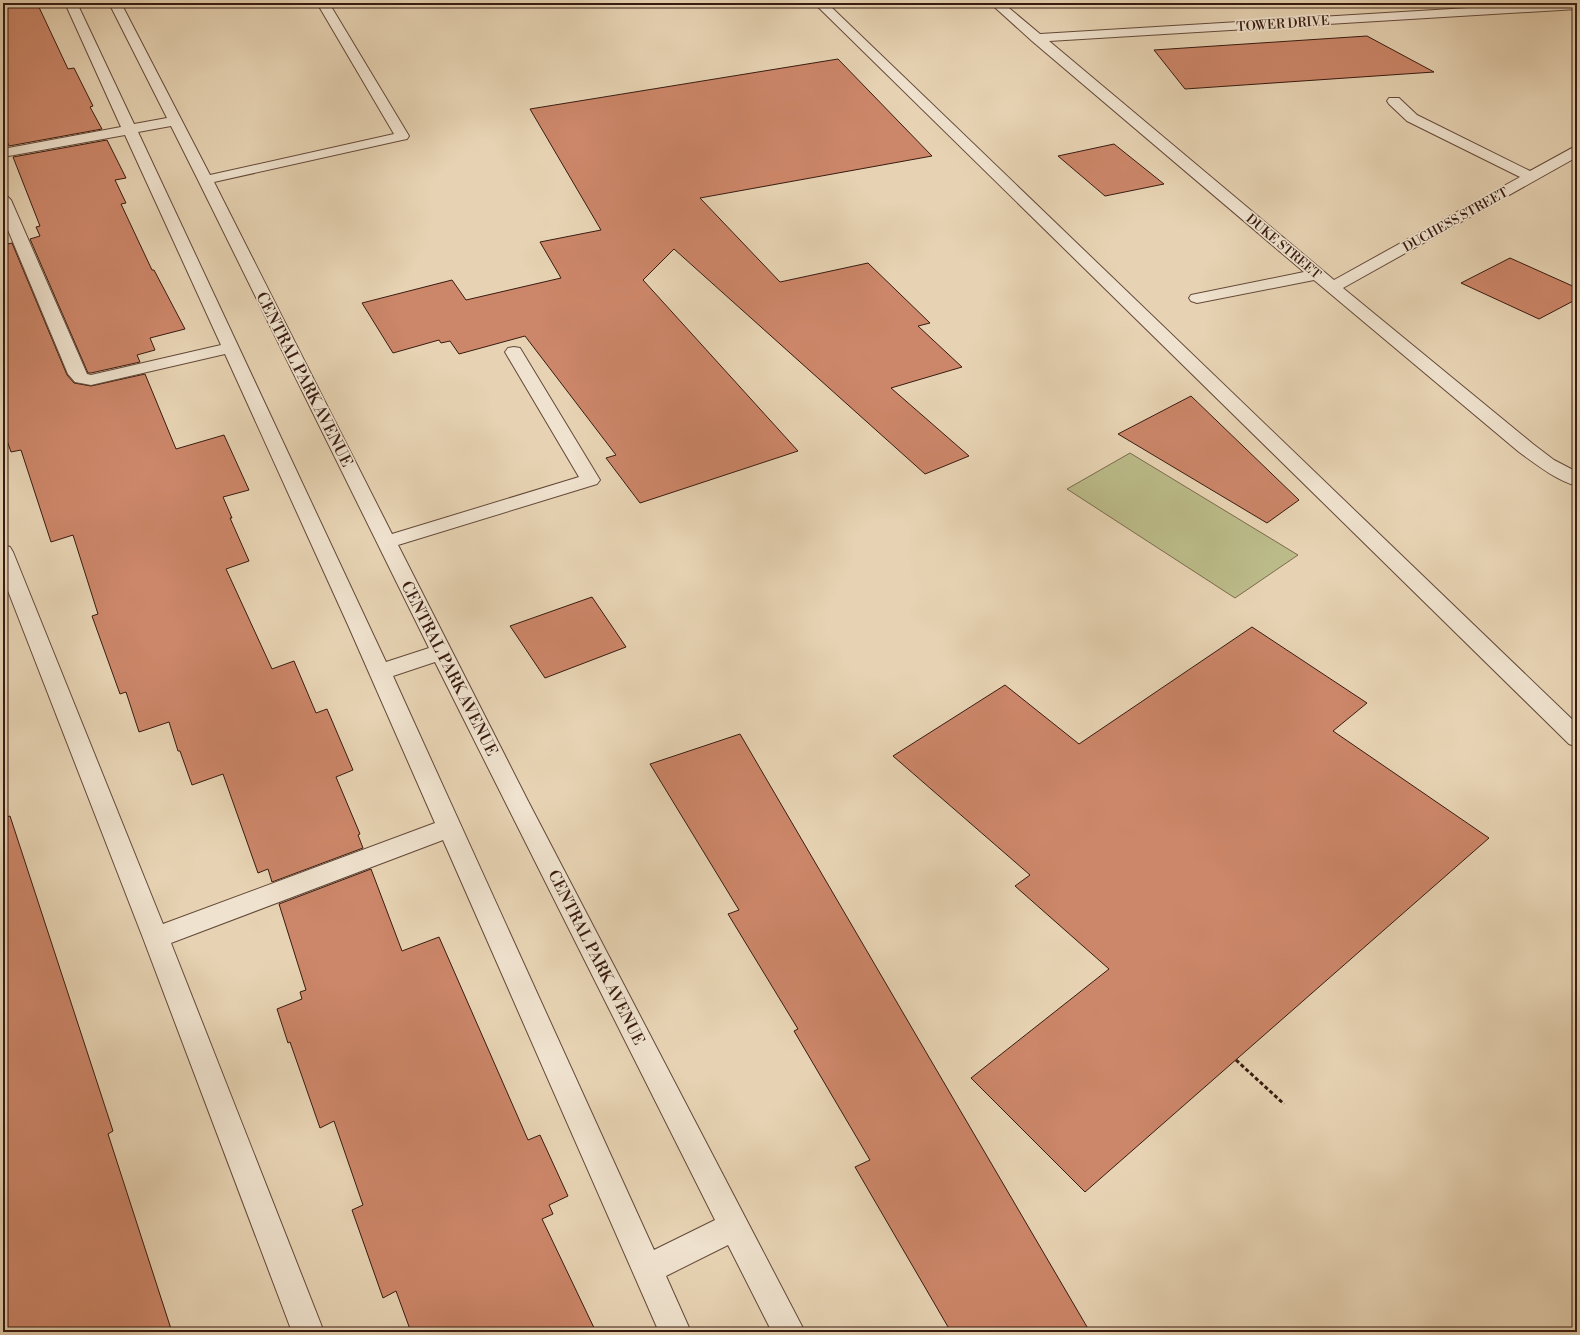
<svg xmlns="http://www.w3.org/2000/svg" width="1580" height="1335" font-family="'Libre Bodoni',serif">
  <style>
    .green { fill: #bbbb89; stroke: #7a6b4c }
    .building { fill: #cc8669; stroke: #381b10 }
    .lines { fill: none; stroke-linecap: round; stroke-linejoin: round }
    .minor-casing { stroke: #644939; stroke-width: 2 }
    .path { stroke: #381b10; stroke-width: 3; stroke-dasharray: 4 2.5; stroke-linecap: butt }
    .minor { fill: #efe2ce; fill-rule: evenodd }
    .labels { text-anchor: middle; stroke-width: 3.5; stroke-linejoin: round; paint-order: stroke }
    .far-street-label { font-size: 13px; fill: #381b10; stroke: #efe2ce }
    .street-label { font-size: 16px; fill: #381b10; stroke: #efe2ce }
  </style>
  <rect width="100%" height="100%" fill="#e7d3b3"/>
  <filter id="stains"><feTurbulence type="fractalNoise" baseFrequency=".005" numOctaves="4"/><feColorMatrix values="0 0 0 0 .2 0 0 0 0 .09 0 0 0 0 .02 0 0 0 .5 -.17"/></filter>
  <radialGradient id="worn" r=".72"><stop offset=".6" stop-color="#630" stop-opacity="0"/><stop offset="1" stop-color="#630" stop-opacity=".3"/></radialGradient>
  <path class="green" d="M1130,453L1298,555L1235,598L1067,489Z"/>
  <path class="building" d="M3,3H37L68,69L74,68L93,106L90,107L102,129L9,146L3,132Z
    M1367,36L1434,72L1185,89L1154,50Z
    M838,59L932,156L700,198L780,282L868,263L930,323L918,326L962,367L891,388L969,456L925,474L674,249L643,280L798,451L640,503L606,458L616,455L525,336L459,354L450,341L441,343L439,340L393,353L362,303L452,280L466,300L561,278L540,242L601,230L530,109Z
    M107,140L126,178L115,180L126,203L121,204L152,270H154L185,329L150,338L155,350L137,355L140,362L91,373H88L30,239L40,236L36,227L40,226L13,157Z
    M1114,144L1164,184L1105,196L1058,156Z
    M12,243L67,375L74,383L91,386L145,374L176,449L224,435L249,490L223,497L232,518H230L249,561L226,569L272,669L294,661L316,713L327,709L353,770L336,777L360,834L358,835L363,848L272,882L268,869L258,873L223,774L192,785L180,751H178L169,722L139,732L126,692L120,694L92,616L98,614L73,535L51,542L21,450L11,452L3,429V245Z
    M1510,258L1577,288V299L1539,319L1461,283Z
    M1191,396L1299,500L1267,523L1118,434Z
    M592,597L626,647L545,678L510,626Z
    M1252,627L1367,703L1333,731L1489,838L1085,1192L971,1078L1109,969L1015,886L1030,875L893,756L1005,685L1079,744Z
    M740,734L916,1035L1090,1332H951L855,1167L870,1160L794,1031L798,1029L728,914L739,910L650,764Z
    M10,816L113,1131L108,1134L172,1332H3V818Z
    M371,869L402,951L439,937L528,1140L540,1135L568,1196L549,1205L553,1214L542,1219L596,1332H411L396,1291L383,1298L352,1210L363,1205L334,1121L320,1128L290,1042L288,1043L277,1009L302,999L300,992L306,990L279,904Z"/>
  <g class="lines">
    <g class="minor-casing">
      <path id="minor" d="M65,3H77L134,124L167,118L109,3H121L210,175L394,134L317,3H329L409,136L407,139L402,140L214,182L392,534L579,477L505,352L508,348L514,347L520,348L600,480L597,484L398,545L528,801L805,1332H772L728,1245L666,1276L691,1332H659L443,840L171,943L324,1332H292L143,938L3,578V545L10,547L13,552L163,924L435,823L348,625L225,354L91,385L75,382L68,374L3,218V195L8,197L11,200L87,374L91,375L221,345L125,135L3,157V149L121,127ZM171,126L198,180L429,648L386,662L138,132ZM435,662L715,1220L654,1250L393,676Z
        M814,3H827L1577,724V747L1569,744Z
        M990,3H1003L1040,34L1550,3H1577V9L1049,41L1334,280L1520,177L1407,121L1389,104L1387,101L1389,98H1399L1417,115L1530,171L1572,148L1577,147V157L1343,288L1533,444L1554,460L1577,472V486C1556,480 1537,465 1519,452L1314,280L1197,303L1191,301L1189,298L1191,295L1304,272L1032,41Z"/>
    </g>
    <path class="path" d="M1236,1060L1284,1104"/>
    <use href="#minor" class="minor"/>
  </g>
  <g class="labels">
    <g class="far-street-label">
      <text transform="translate(1283 23) rotate(-4)" y="5">TOWER DRIVE</text>
      <text transform="translate(1455 219) rotate(-29)" y="5">DUCHESS STREET</text>
      <text transform="translate(1284 246) rotate(40)" y="5">DUKE STREET</text>
    </g>
    <g class="street-label">
      <text transform="translate(305 379) rotate(63)" y="6">CENTRAL PARK AVENUE</text>
      <text transform="translate(450 668) rotate(63)" y="6">CENTRAL PARK AVENUE</text>
      <text transform="translate(597 957) rotate(63)" y="6">CENTRAL PARK AVENUE</text>
    </g>
  </g>
  <rect width="1580" height="1335" fill="none" stroke="#e7d3b3" stroke-width="16"/>
  <rect x="4" y="4" width="1572" height="1327" fill="none" stroke="#381b10" stroke-width="2"/>
  <rect x="8" y="8" width="1564" height="1319" fill="none" stroke="#381b10"/>
  <rect width="100%" height="100%" filter="url(#stains)"/>
  <rect width="100%" height="100%" fill="url(#worn)"/>
</svg>
